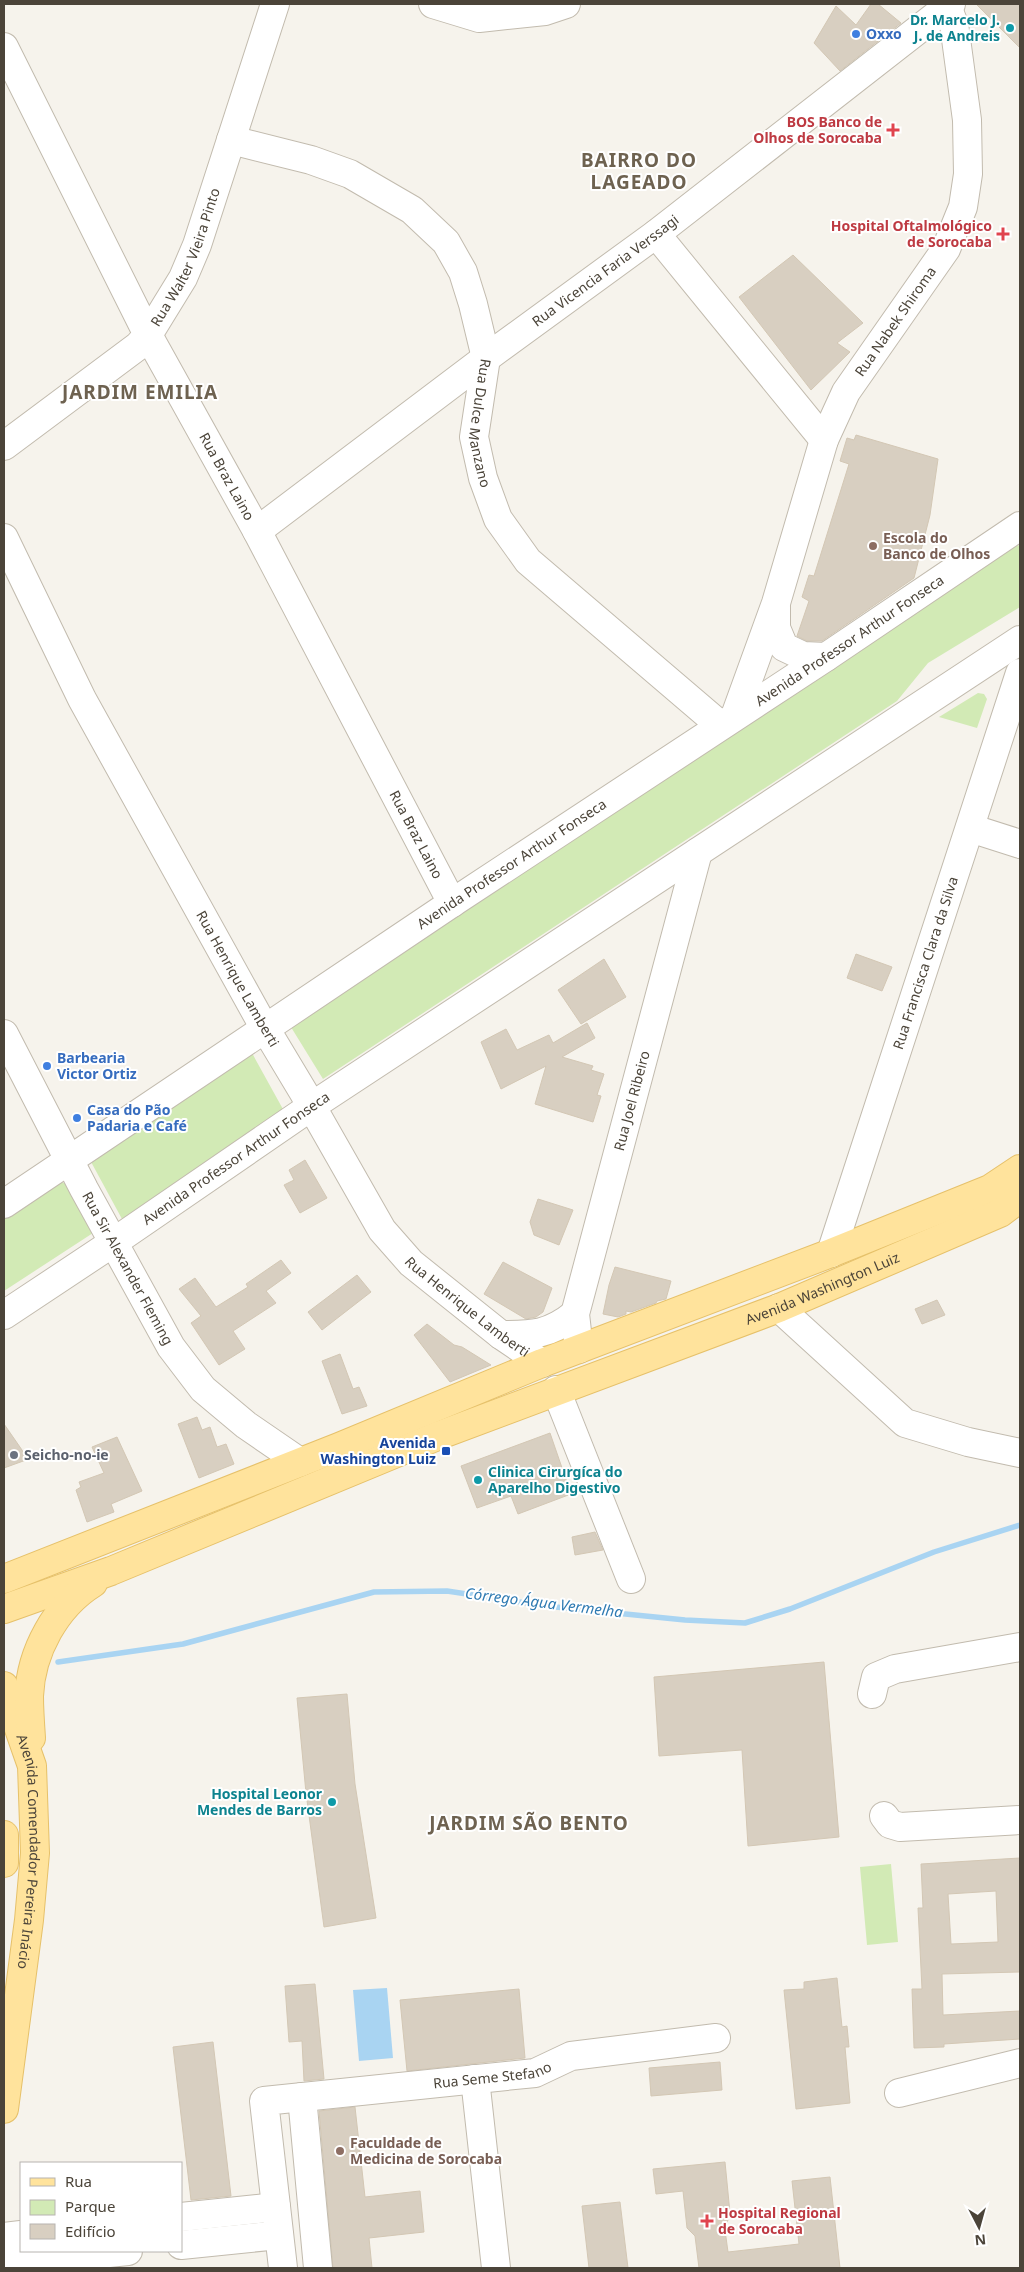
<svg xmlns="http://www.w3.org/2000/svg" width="1024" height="2272" font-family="'Noto Sans',sans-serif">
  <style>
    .green { fill: #d2eab5 }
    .water { fill: #a9d4f2 }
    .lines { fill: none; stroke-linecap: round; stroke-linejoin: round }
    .stream { stroke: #a9d4f2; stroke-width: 5.5 }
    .building { fill: #d8cfc1; stroke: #d3c7b4; fill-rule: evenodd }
    .minor-casing { stroke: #c2bbae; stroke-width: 30 }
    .major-casing { stroke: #e6c16a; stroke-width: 30 }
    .minor { stroke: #fff; stroke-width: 28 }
    .major { stroke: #ffe39c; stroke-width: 28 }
    .culture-dot { fill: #0f9aa8; stroke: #fff; stroke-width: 2 }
    .shop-dot { fill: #3f7fe0; stroke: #fff; stroke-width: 2 }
    .health-dot { fill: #e0444e; stroke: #fff; stroke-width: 2 }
    .education-dot { fill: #8d6e63; stroke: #fff; stroke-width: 2 }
    .transit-dot { fill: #1a4fb4; stroke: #fff; stroke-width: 2 }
    .worship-dot { fill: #6b7280; stroke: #fff; stroke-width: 2 }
    .labels { text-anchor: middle; stroke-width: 4; stroke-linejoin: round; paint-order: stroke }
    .culture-label { font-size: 14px; font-weight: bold; fill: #0d838f; stroke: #fff; text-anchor: end }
    .shop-label { font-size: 14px; font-weight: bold; fill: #366cbe; stroke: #fff; text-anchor: start }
    .health-label { font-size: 14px; font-weight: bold; fill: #be3a42; stroke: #fff; text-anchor: end }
    .street-label { font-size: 14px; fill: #4b4439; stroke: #fff }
    .education-label { font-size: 14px; font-weight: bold; fill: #785e54; stroke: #fff; text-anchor: start }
    .transit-label { font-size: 14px; font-weight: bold; fill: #164399; stroke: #fff; text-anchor: end }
    .worship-label { font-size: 14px; font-weight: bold; fill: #5b616d; stroke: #fff; text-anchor: start }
    .water-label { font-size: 15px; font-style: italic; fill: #2e7ab2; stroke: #fff }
    .district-label { font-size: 19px; font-weight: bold; letter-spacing: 1px; fill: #6e6250; stroke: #fff }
  </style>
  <rect width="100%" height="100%" fill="#f6f3ec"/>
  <path class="green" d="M1020,545V607L928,663L897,701L323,1079L286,1019L1010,547Z
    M978,693L984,694L987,699L977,728L939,717Z
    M252,1053L284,1111L122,1219L90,1160Z
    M56,1182L66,1183L93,1233L4,1291V1217Z
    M891,1864L898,1942L867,1945L860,1867Z"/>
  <path class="water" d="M387,1988L393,2058L359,2061L353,1990Z"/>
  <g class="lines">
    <path class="stream" d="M58,1662L183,1644L374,1592L447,1591L546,1606L685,1620L745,1623L790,1609L934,1552L1020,1525"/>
  </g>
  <path class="building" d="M871,4H878L901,23L840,71L814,43L836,6L856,25Z
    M976,4H1020V48Z
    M793,255L863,323L837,343L850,352L811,390L739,297Z
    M856,435L938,459L930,515L914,578L822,641H807L797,636L809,601L802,597L809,575L814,576L849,464L840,461L847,438L854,440Z
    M856,954L892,967L882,991L847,978Z
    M604,959L626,997L581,1024L558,990Z
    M587,1023L595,1038L562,1057L593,1066L591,1070L604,1074L597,1095L601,1096L593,1122L535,1104L546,1066L501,1089L481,1042L506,1029L517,1050L549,1035L553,1043Z
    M305,1160L327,1198L300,1213L284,1185L294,1180L289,1170Z
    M538,1199L573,1210L559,1245L534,1235L530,1222Z
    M281,1260L291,1273L266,1291L276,1303L233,1331L245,1349L219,1365L191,1323L201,1316L179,1289L195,1278L216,1307L248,1287L246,1284Z
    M503,1262L552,1288L543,1312L536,1317L526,1319L484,1294Z
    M615,1267L671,1281L666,1299L657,1301L656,1303L631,1312L626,1311V1314L618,1317L603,1314L609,1285Z
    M357,1275L371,1292L322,1330L308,1312Z
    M937,1300L945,1315L922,1324L915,1309Z
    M427,1324L454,1345L462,1347L491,1365L450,1382L414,1335Z
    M340,1354L353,1389L359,1387L367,1406L342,1414L322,1361Z
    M197,1417L202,1430L210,1427L217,1447L226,1444L234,1464L199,1478L178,1424Z
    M4,1424L22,1450L26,1460L4,1468Z
    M550,1433L571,1494L518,1514L511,1496L477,1508L461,1466Z
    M117,1437L142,1491L111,1504L114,1512L87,1522L76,1490L81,1487L79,1482L104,1473L92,1447Z
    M595,1532L603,1550L575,1555L572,1537Z
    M824,1662L839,1837L748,1846L742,1750L659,1756L654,1677Z
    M347,1694L355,1784L376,1918L324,1927L306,1793L297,1698Z
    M1020,1858V1972L942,1974L943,2015L1020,2011V2039L944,2044V2047L914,2048L912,1989H922L918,1908H923L921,1864ZM996,1891L998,1942L951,1944L948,1894Z
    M837,1978L842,2027L847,2026L849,2047H845L850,2103L796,2109L784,1990L804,1989V1982Z
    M315,1984L324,2079L304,2081L302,2041L289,2042L285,1986Z
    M519,1989L525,2058L407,2071L400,2000Z
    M213,2042L231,2196L191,2200L173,2047Z
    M720,2062L722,2090L651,2096L649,2068Z
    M355,2107L365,2197L420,2191L424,2232L369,2238L372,2268H333L319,2111Z
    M725,2162L730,2213L725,2230L728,2252L799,2244L792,2181L830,2177L840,2268H699L695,2236L687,2228L683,2191L656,2194L653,2169Z
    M620,2202L628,2268H589L582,2206Z"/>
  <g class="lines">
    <g class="minor-casing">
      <g id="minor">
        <path d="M433,4L479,18L545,11L566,4"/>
        <path id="s1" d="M4,47L148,335L257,531L452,903"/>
        <path id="s2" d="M231,140L311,160L350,174L412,210L446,242L463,272L473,304L486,358L474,437L483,478L498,519L528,561L720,725"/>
        <path d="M656,234L824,440"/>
        <path id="s3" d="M4,446L138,346L148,335L183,278L197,245L275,4"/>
        <path id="s4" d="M257,531L486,358L656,234L951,4"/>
        <path id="s5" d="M4,538L82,699L259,1018L304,1093L382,1230L411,1263L501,1335L542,1363"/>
        <path d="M776,607V628L784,647L803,656L826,657"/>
        <path id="s6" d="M735,716L776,603L824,440L846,392L946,249L963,207L968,174L967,120L954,24L946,4"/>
        <path d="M970,828L1020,844"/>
        <path id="s7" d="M4,1034L84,1189L171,1347L203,1389L246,1425L300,1462"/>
        <path id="s8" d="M4,1204L452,903L826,657L1020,526"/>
        <path id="s9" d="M831,1253L1020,673"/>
        <path d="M779,1308L905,1423L968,1442L1020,1453"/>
        <path id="s10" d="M4,1315L114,1242L312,1106L1020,640"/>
        <path d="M501,1335C533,1335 549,1335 575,1314"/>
        <path id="s11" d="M579,1349L575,1314L698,852"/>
        <path d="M556,1390L631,1579"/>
        <path d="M872,1694L876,1677L895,1669L1020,1647"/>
        <path d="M884,1816L890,1824L900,1827L1020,1820"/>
        <path d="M475,2079L496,2268"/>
        <path d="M899,2093L1020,2063"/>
        <path d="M302,2097L318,2268"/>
        <path d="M181,2217L276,2207"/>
        <path d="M4,2237L21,2235"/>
        <path d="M181,2245L279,2235"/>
        <path d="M4,2264L128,2251"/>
        <path id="s12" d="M283,2268L264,2101L535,2073L571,2056L716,2038"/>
      </g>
    </g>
    <g class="major-casing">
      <g id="major">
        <path d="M4,1579L339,1447L542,1363L831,1253L990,1189L1020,1169"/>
        <path id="s13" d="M4,1609L111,1571L440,1435L779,1308L1000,1213L1020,1198"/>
        <path id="s14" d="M4,1686L32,1766L35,1853L29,1920L4,2109"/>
        <path d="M31,1738C30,1724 29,1710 29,1696C31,1651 56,1606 93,1583"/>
        <path d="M4,1835V1863"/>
      </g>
    </g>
    <use href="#minor" class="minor"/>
    <use href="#major" class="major"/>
  </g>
  <g class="culture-dot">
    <circle cx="1010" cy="28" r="5"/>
    <circle cx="478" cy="1480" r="5"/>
    <circle cx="332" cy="1802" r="5"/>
  </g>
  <g class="shop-dot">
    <circle cx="856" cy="34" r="5"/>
    <circle cx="47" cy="1066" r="5"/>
    <circle cx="77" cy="1118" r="5"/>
  </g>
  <g class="health-dot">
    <path d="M890.5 122.5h5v5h5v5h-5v5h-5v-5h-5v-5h5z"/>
    <path d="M1000.5 226.5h5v5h5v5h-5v5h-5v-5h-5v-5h5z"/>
    <path d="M704.5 2213.5h5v5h5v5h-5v5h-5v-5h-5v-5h5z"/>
  </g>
  <g class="education-dot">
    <circle cx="873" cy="546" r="5"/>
    <circle cx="340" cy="2151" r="5"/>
  </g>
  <rect class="transit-dot" x="441" y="1446" width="10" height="10" rx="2.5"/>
  <circle class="worship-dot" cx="14" cy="1455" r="5"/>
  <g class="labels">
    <g class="culture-label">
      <text x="1000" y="25">Dr. Marcelo J.<tspan x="1000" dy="16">J. de Andreis</tspan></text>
      <text x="488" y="1477" text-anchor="start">Clinica Cirurgíca do<tspan x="488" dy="16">Aparelho Digestivo</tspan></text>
      <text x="322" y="1799">Hospital Leonor<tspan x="322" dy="16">Mendes de Barros</tspan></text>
    </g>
    <g class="shop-label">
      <text x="866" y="39">Oxxo</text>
      <text x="57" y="1063">Barbearia<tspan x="57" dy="16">Victor Ortiz</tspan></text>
      <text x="87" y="1115">Casa do Pão<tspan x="87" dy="16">Padaria e Café</tspan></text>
    </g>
    <g class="health-label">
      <text x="882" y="127">BOS Banco de<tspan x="882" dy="16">Olhos de Sorocaba</tspan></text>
      <text x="992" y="231">Hospital Oftalmológico<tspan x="992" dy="16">de Sorocaba</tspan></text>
      <text x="718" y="2218" text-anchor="start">Hospital Regional<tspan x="718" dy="16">de Sorocaba</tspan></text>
    </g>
    <g class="street-label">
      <text dy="5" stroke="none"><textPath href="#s3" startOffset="269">Rua Walter Vieira Pinto</textPath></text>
      <text dy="5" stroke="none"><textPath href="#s4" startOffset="435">Rua Vicencia Faria Verssagi</textPath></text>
      <text dy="5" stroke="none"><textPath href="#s6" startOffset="429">Rua Nabek Shiroma</textPath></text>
      <text dy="5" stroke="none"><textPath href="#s2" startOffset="432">Rua Dulce Manzano</textPath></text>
      <text dy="5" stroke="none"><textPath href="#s1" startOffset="484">Rua Braz Laino</textPath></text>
      <text dy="5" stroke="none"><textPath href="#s8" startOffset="1016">Avenida Professor Arthur Fonseca</textPath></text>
      <text dy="5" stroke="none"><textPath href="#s1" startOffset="889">Rua Braz Laino</textPath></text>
      <text dy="5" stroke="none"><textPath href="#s8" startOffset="611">Avenida Professor Arthur Fonseca</textPath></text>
      <text dy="5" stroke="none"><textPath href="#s9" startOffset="305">Rua Francisca Clara da Silva</textPath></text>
      <text dy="5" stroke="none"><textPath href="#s5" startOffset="499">Rua Henrique Lamberti</textPath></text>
      <text dy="5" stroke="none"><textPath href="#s11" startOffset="256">Rua Joel Ribeiro</textPath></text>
      <text dy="5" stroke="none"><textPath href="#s10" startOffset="280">Avenida Professor Arthur Fonseca</textPath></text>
      <text dy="5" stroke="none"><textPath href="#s7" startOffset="265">Rua Sir Alexander Fleming</textPath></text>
      <text dy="5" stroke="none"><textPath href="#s13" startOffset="879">Avenida Washington Luiz</textPath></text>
      <text dy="5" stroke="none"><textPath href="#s5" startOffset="904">Rua Henrique Lamberti</textPath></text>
      <text dy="5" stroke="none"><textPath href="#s14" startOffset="170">Avenida Comendador Pereira Inácio</textPath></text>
      <text dy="5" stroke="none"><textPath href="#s12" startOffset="398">Rua Seme Stefano</textPath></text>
    </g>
    <g class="education-label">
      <text x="883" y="543">Escola do<tspan x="883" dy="16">Banco de Olhos</tspan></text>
      <text x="350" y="2148">Faculdade de<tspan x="350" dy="16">Medicina de Sorocaba</tspan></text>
    </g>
    <g class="transit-label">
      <text x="436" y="1448">Avenida<tspan x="436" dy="16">Washington Luiz</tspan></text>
    </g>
    <g class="worship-label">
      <text x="24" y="1460">Seicho-no-ie</text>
    </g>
    <g class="water-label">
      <text transform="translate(544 1603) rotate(7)" y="5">Córrego Água Vermelha</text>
    </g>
    <g class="district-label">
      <text x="639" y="167">BAIRRO DO<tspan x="639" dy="22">LAGEADO</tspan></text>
      <text x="140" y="399">JARDIM EMILIA</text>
      <text x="529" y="1830">JARDIM SÃO BENTO</text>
    </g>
  </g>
  <rect width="1024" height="2272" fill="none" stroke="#4b4439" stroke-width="10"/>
  <rect x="20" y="2162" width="162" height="90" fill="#ffffff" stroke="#b7b4b0"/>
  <rect x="30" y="2178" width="25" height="8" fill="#ffe39c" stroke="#b7b4b0"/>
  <text x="65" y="2187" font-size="15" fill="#4b4439">Rua</text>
  <rect x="30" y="2200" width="25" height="15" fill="#d2eab5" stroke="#b7b4b0"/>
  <text x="65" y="2212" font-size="15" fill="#4b4439">Parque</text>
  <rect x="30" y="2224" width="25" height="15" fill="#d8cfc1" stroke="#b7b4b0"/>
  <text x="65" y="2237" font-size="15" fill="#4b4439">Edifício</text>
  <g transform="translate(979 2227) rotate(174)" stroke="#ffffff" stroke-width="4" paint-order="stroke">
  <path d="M0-4L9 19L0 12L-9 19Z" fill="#4b4439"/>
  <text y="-8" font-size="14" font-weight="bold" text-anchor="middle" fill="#4b4439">N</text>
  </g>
</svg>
